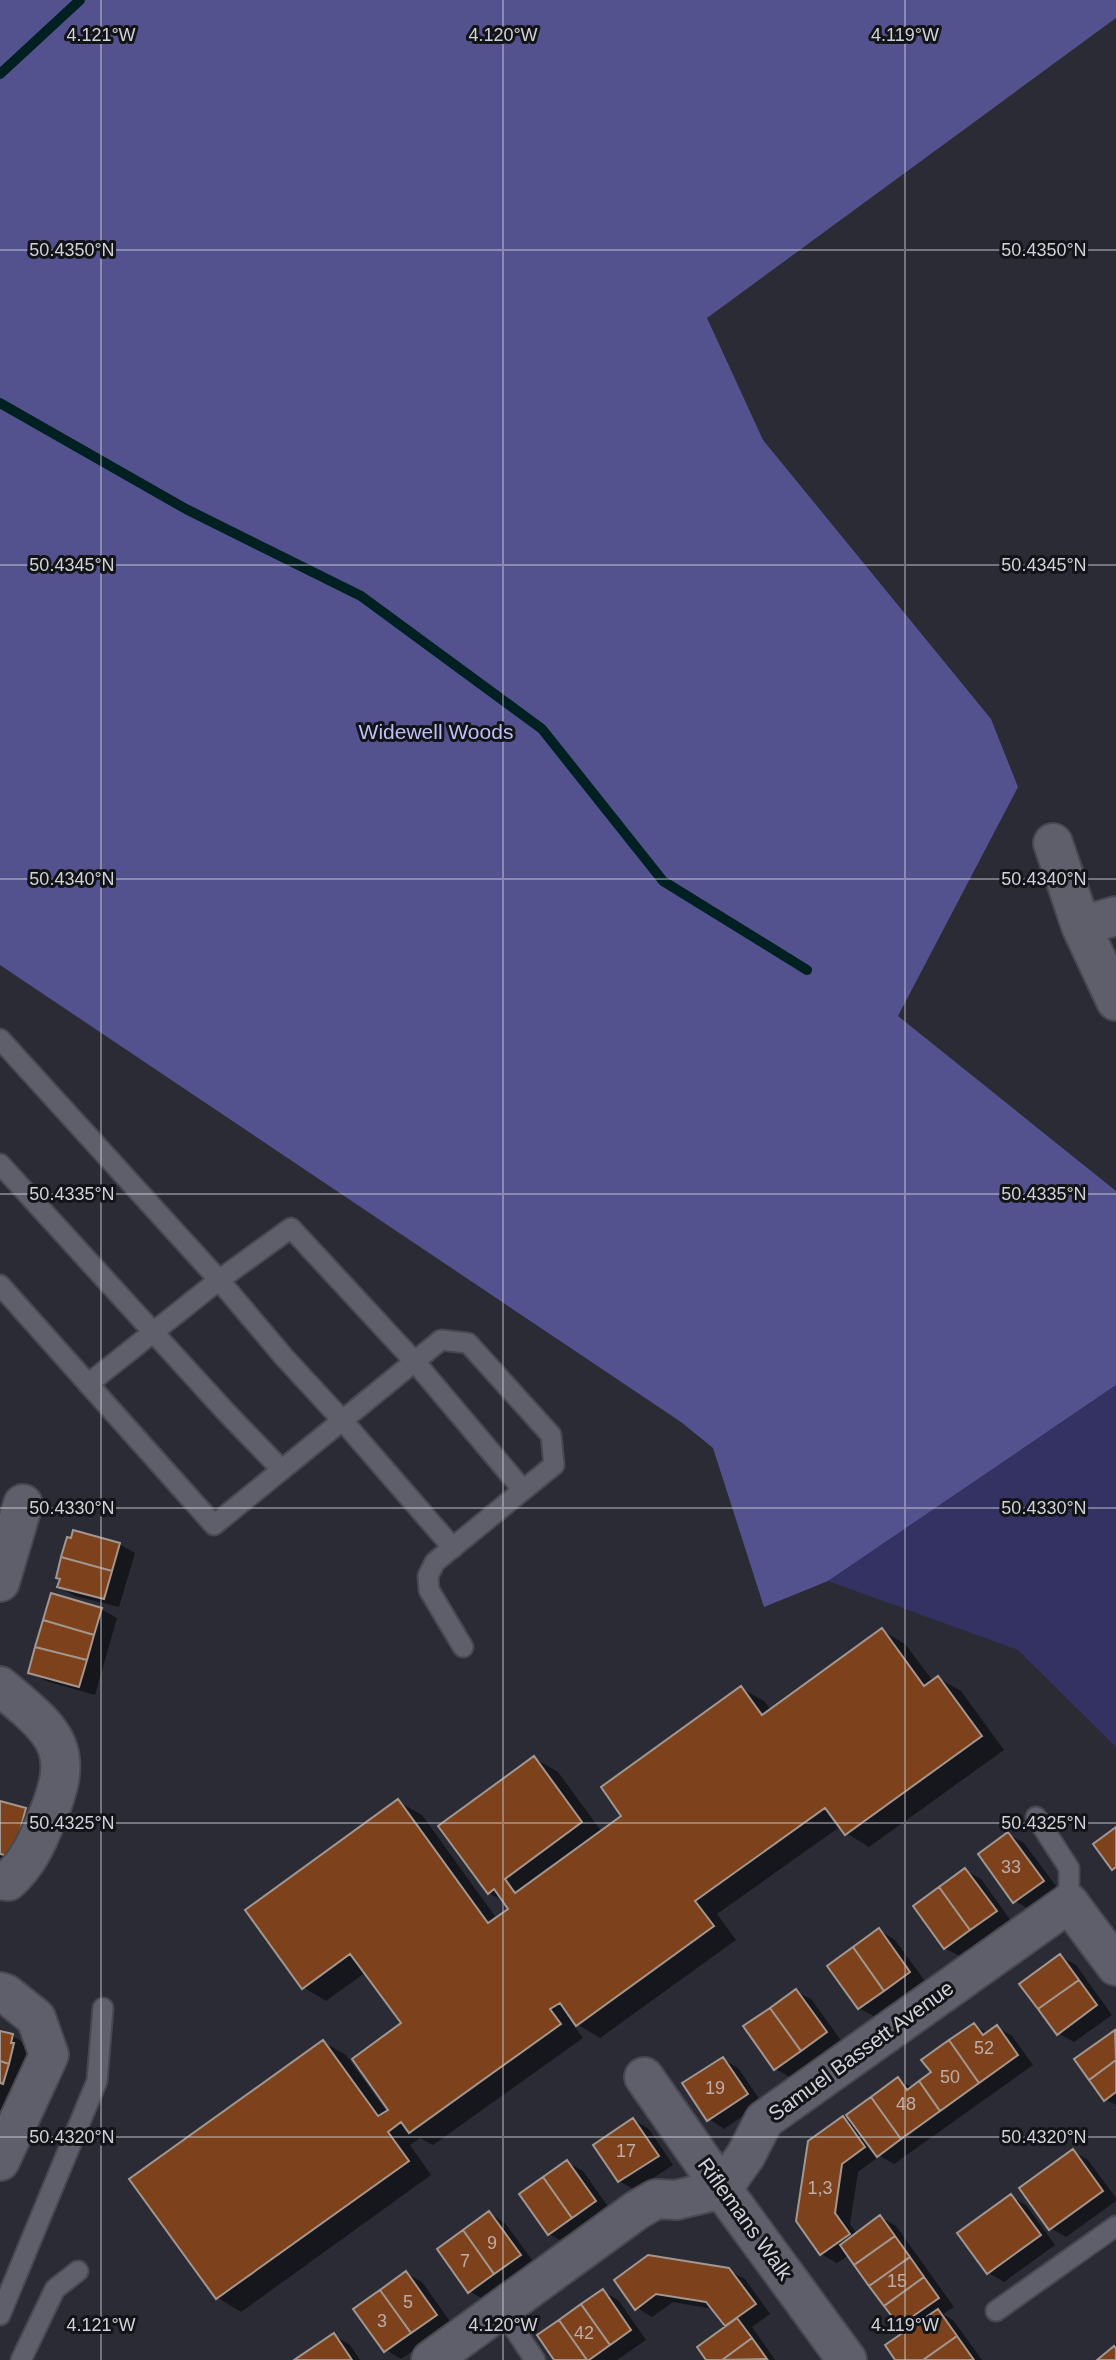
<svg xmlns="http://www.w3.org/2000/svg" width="1116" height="2360" font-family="Helvetica,sans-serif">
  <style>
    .green { fill: #343163 }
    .forest { fill: #54528e }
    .shadow { fill: #0007 }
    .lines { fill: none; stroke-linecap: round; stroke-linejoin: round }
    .stream { stroke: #002021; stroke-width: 10 }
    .building { fill: #7d411b; stroke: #a3968f; stroke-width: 2 }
    .service-casing { stroke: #484851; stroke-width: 23 }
    .minor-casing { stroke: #484851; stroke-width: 42 }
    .service { stroke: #5e5f6b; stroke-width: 19 }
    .minor { stroke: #5e5f6b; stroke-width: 38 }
    .ticks { fill: none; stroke: #d1d1d8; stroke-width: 2; stroke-opacity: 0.45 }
    .labels { text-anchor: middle; stroke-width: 6; stroke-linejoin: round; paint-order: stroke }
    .number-label { font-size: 18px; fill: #bcada9 }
    .park-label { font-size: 21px; fill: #bebff5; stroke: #131418 }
    .street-label { font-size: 21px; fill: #d1d1d8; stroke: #131418 }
    .ticks-label { font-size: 18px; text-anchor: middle; fill: #d1d1d8; stroke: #131418; stroke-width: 6; stroke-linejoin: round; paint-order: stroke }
  </style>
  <rect width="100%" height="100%" fill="#2a2b35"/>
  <path class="green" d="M1116,1385V1747L1018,1650L828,1581Z"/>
  <path class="forest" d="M0,0H1116V18L707,318L763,440L991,719L1018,787L898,1016L1116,1191V1385L828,1581L764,1607L713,1448L681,1422L0,965Z"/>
  <path class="shadow" d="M119,1544L135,1553L119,1607L75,1596L59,1587Z
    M101,1609L117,1618L95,1695L46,1681L30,1672Z
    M882,1630L905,1644L933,1681L938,1678L961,1691L1004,1750L869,1847L846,1833L841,1826L717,1914L736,1940L600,2038L570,2020L583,2038L433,2145L420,2138L410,2145L431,2175L241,2312L218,2298L132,2180L323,2042L346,2055L387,2112L390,2110L404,2024L366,1972L326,2001L303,1987L399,1802L422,1815L497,1919L511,1909L506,1903L489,1893L534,1758L558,1772L602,1832L624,1816L741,1688L764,1701L771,1710Z
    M0,1803L25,1810L41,1819L29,1865L0,1857Z
    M1008,1834L1024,1843L1059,1890L1030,1910L1015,1901Z
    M965,1870L981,1879L1011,1921L961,1957L945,1948Z
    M879,1930L895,1940L925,1981L875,2017L859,2008Z
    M1060,1956L1076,1965L1112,2015L1074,2042L1058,2033Z
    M796,1991L812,2000L842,2042L791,2078L776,2069Z
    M974,2025L988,2033L997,2027L1012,2036L1033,2065L894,2164L880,2156L858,2172L850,2224L857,2234L880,2217L896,2226L954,2307L943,2314L953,2320L982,2360H898L909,2331L900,2325L849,2255L837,2263L821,2254L798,2220L843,2118L857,2126L898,2079L913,2088L934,2073Z
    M0,2032L12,2036L28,2045L26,2053L29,2054L0,2148Z
    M1115,2032L1116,2033V2105L1105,2099L1077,2060Z
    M723,2059L738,2068L762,2103L724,2129L709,2119Z
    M634,2120L649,2129L673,2165L635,2190L619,2181L596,2146Z
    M1073,2151L1088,2160L1116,2198V2201L1066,2237L1050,2228Z
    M567,2162L583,2171L611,2211L565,2243L549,2234Z
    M1011,2196L1027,2206L1055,2245L1004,2282L989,2273L959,2234Z
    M489,2213L505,2223L535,2264L485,2300L469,2291Z
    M728,2270L745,2279L770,2314L752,2327L775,2360H708L727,2327L713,2309L673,2302L652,2317L637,2308L617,2280Z
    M406,2273L422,2282L452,2324L401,2359L386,2350Z
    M603,2291L619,2301L646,2340L617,2360H556Z
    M334,2335L350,2345L360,2360H297Z"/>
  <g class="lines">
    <path class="stream" d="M0,74L80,0
      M0,403L186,509L361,596L542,729L663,881L807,970"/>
  </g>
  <path class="building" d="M73,1530L120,1543L112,1571L61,1557L67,1537L71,1538Z
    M61,1557L112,1571L104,1599L57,1587L60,1579L56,1578Z
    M51,1593L102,1608L94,1635L43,1620Z
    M43,1620L94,1635L87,1660L35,1647Z
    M882,1628L924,1686L938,1676L982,1736L845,1835L825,1808L695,1901L714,1926L576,2026L560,2003L550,2009L561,2024L409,2133L401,2122L388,2132L409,2161L216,2299L129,2179L323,2040L378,2116L388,2110L352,2059L401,2023L350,1954L302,1989L245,1910L398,1799L488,1923L508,1909L494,1889L488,1894L438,1826L534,1756L582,1822L505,1879L515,1893L621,1816L601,1787L741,1686L762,1715Z
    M35,1647L87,1660L79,1687L28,1673Z
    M0,1801L26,1808L13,1857L0,1854Z
    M1116,1827V1867L1112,1870L1093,1844Z
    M1008,1832L1044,1881L1013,1903L978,1854Z
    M965,1868L997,1911L970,1930L939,1887Z
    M939,1887L970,1930L944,1949L913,1906Z
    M879,1928L910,1972L884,1991L853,1947Z
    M853,1947L884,1991L858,2009L827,1966Z
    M1060,1954L1079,1980L1038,2009L1019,1984Z
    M1079,1980L1097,2005L1057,2035L1038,2009Z
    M796,1989L827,2032L801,2051L770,2008Z
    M770,2008L801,2051L774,2070L743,2026Z
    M974,2023L983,2035L997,2025L1018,2055L979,2083L949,2040Z
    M1115,2030L1116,2060L1089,2080L1074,2059Z
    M0,2031L13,2034L11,2043H14L9,2064L0,2061Z
    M949,2040L979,2083L940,2111L919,2081L931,2072L921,2060Z
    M723,2057L748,2094L707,2121L682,2083Z
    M1116,2060V2092L1104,2101L1089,2080Z
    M0,2061L9,2064L3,2084L0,2083Z
    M898,2077L907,2090L919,2081L940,2111L901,2139L871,2097Z
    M871,2097L901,2139L877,2157L846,2115Z
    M843,2116L865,2147L842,2164L835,2213L850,2234L820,2255L796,2221L808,2141Z
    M633,2118L659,2156L618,2182L593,2145Z
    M1073,2149L1103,2191L1049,2230L1019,2188Z
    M567,2160L596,2201L572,2218L543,2177Z
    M543,2177L572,2218L548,2235L519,2194Z
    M1011,2194L1041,2235L987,2274L957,2233Z
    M489,2211L521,2255L494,2274L463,2230Z
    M880,2215L895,2236L854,2265L840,2245Z
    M463,2230L494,2274L468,2293L437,2249Z
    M895,2236L910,2257L869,2286L854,2265Z
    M648,2255L729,2268L756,2304L725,2326L706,2302L656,2294L635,2310L614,2280Z
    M910,2257L924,2277L884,2306L869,2286Z
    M406,2271L437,2315L411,2333L380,2290Z
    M924,2277L939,2298L899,2326L884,2306Z
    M603,2289L631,2330L610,2345L581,2304Z
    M380,2290L411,2333L384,2352L353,2309Z
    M581,2304L610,2345L589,2360H587L559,2320Z
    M938,2309L957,2336L923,2360H895L885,2345Z
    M737,2318L752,2338L722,2360H706L697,2347Z
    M559,2320L587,2360H554L537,2335Z
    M334,2333L352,2360H294Z
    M957,2336L974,2360H923Z
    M752,2338L767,2359L722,2360Z
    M1114,2346L1116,2349V2360H1097Z"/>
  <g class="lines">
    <g class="service-casing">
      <path id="service" d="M0,1039L219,1280L284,1357L342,1420L453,1548
        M0,1164L226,1412L282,1470
        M0,1285L214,1525L441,1340L468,1343L551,1435L554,1465L435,1562L428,1576L429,1590L463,1647
        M88,1384L219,1280L291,1228L415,1362L523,1490
        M1036,1817L1069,1868V1903
        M502,2310L535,2360
        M996,2311L1116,2226
        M0,2315L97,2081L103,2008
        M21,2360L55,2289L78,2271"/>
    </g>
    <g class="minor-casing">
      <path id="minor" d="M1053,843L1081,926L1116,1001
        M1081,926L1116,916
        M0,1582L23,1504
        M0,1686C56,1733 78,1748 45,1822C36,1845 27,1864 8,1881L0,1880
        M0,1992L6,1994L36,2018L49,2055L0,2161
        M644,2077L722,2189L847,2360
        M431,2360L637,2210L656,2199L676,2200L722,2189L746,2155L764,2120L1069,1903L1116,1966"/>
    </g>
    <use href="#service" class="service"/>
    <use href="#minor" class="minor"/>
  </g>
  <path class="ticks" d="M101,0V2360M503,0V2360M905,0V2360M0,250H1116M0,565H1116M0,879H1116M0,1194H1116M0,1508H1116M0,1823H1116M0,2137H1116"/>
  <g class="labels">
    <g class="number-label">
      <text x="1011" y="1873">33</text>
      <text x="984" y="2054">52</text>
      <text x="950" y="2083">50</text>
      <text x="715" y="2094">19</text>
      <text x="906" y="2110">48</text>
      <text x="626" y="2157">17</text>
      <text x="820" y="2194">1,3</text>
      <text x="492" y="2249">9</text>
      <text x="465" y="2267">7</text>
      <text x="897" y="2287">15</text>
      <text x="408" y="2308">5</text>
      <text x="382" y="2327">3</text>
      <text x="584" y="2339">42</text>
    </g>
    <g class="park-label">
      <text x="436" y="739">Widewell Woods</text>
    </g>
    <g class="street-label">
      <text transform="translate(861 2051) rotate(-36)" y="7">Samuel Bassett Avenue</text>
      <text transform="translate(745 2219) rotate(54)" y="7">Riflemans Walk</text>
    </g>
  </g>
  <g class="ticks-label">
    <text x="101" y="41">4.121°W</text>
    <text x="503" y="41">4.120°W</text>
    <text x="905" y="41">4.119°W</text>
    <text x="72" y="256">50.4350°N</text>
    <text x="1044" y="256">50.4350°N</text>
    <text x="72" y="571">50.4345°N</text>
    <text x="1044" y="571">50.4345°N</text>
    <text x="72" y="885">50.4340°N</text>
    <text x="1044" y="885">50.4340°N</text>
    <text x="72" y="1200">50.4335°N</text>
    <text x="1044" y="1200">50.4335°N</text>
    <text x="72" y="1514">50.4330°N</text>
    <text x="1044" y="1514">50.4330°N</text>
    <text x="72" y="1829">50.4325°N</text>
    <text x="1044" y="1829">50.4325°N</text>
    <text x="72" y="2143">50.4320°N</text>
    <text x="1044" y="2143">50.4320°N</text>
    <text x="101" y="2331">4.121°W</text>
    <text x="503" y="2331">4.120°W</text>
    <text x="905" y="2331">4.119°W</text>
  </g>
</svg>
